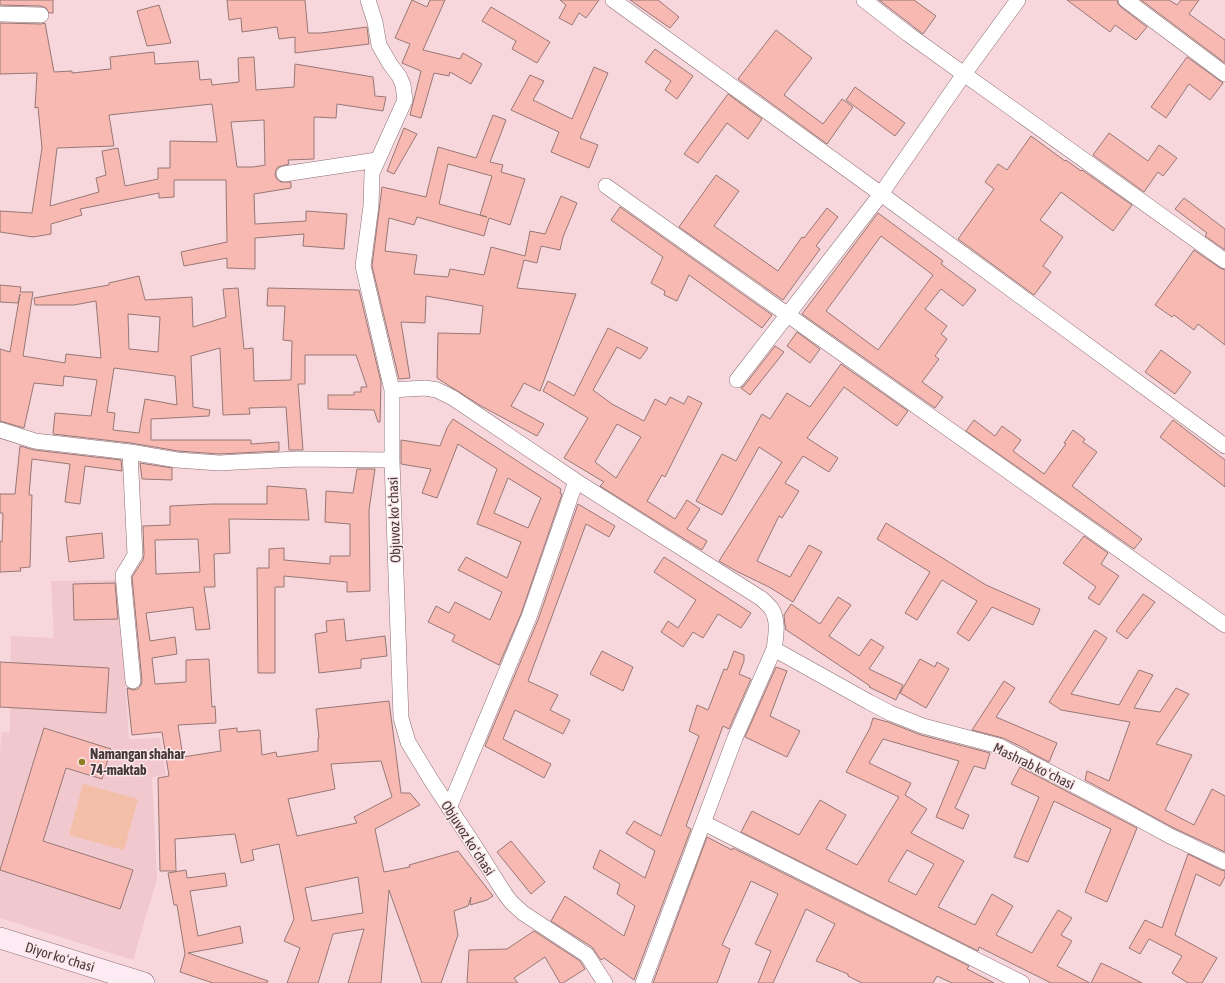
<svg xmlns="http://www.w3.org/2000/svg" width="1225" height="983" font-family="'Asap Condensed',sans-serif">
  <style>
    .built { fill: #f2c8cf }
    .green { fill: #f3bfa9 }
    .building { fill: #f9b9b3; stroke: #967875; fill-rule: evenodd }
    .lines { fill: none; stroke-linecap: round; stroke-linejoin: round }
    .minor-casing { stroke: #8b6e73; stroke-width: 16 }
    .secondary-casing { stroke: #8b6e73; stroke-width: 22 }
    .minor { stroke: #fff; stroke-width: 15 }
    .secondary { stroke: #fdebf4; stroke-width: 21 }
    .poi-dot { fill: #8d7e25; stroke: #fce8eb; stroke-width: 1.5 }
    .labels { text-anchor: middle; stroke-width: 3; stroke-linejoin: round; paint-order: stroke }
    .street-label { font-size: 14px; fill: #45383a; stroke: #fce8eb }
    .poi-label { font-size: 14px; font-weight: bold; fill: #45383a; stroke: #fce8eb; text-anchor: start }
  </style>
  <rect width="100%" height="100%" fill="#f8d7dc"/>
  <path class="built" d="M118,580L129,739L160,738L166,775L152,777L157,879L133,960L0,918V750L2,732L10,733L11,636L54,638L51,581Z"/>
  <path class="green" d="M83,784L138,799L124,850L69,835Z"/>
  <path class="building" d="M0,0H53V13H49L46,8L41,6L0,5Z
    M227,0H305L308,33H321L367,27L369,44L295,53V37L279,39L277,27L242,32L241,18L229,20Z
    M412,0L427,7L430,0H445L423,50L460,59L463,53L482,64L471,84L450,72L449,76L434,73L421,118L410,115L421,71L402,63L410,44L395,38Z
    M560,0H599L586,18L579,13L572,25L559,18L566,5Z
    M630,0H658L679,17L670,28Z
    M879,0H914L936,16L923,34Z
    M1067,0H1117L1118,4L1121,7L1147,27L1136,40L1115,25L1110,32Z
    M1141,0H1169L1177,5L1181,0H1199L1189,14L1225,40V63Z
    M159,5L171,43L147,46L137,11Z
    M491,7L550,42L537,63L512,49L516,41L482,21Z
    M0,23L41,24L45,23L54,72L72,71V73L111,69L110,57L154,52L155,64L198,61L200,80L211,79L212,85L239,82L238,58L254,57L256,90L294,87L295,64L373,77L375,96L386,97L383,111L337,104L336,118L314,117V159L288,160L289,164L278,167L276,170L275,175L277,179L281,182H291V188L254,194L255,224L306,221V211L347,214L344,249L303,246L304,234L255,238V269L227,268V258L184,266L181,252L227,242L226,180H174V197L159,198V193L80,209L82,215L51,224V234L33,237L0,232V211L32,213L42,148L38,107L35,108L37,73L0,74ZM212,104L217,142L170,141V168H158V179L125,186L118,148L102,151L106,175L96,178L99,192L50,206L57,148L114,146L109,115ZM264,120L265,165L253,167H237L231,122Z
    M776,30L812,58L784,95L823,124L842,99L853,107L827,144L738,79Z
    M655,49L693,76L677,99L665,90L671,81L645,62Z
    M1187,57L1223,83L1210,100L1189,84L1166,118L1151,107Z
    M594,67L608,73L580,138L598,145L589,168L551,152L559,132L511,110L530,75L544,81L533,100L572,119Z
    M855,87L905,123L895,136L846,100Z
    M728,94L762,119L748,139L727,123L698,163L684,154Z
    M493,115L506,120L490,162L503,165L501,172L525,179L510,225L489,218L484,236L417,217L414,225L389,218L385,251L417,255L414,274L448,277L450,269L484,275L491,247L525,256L530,231L545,234L561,196L577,203L563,237L560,250L541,246L537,263L524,260L517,288L576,294L540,391L524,383L511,406L544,424L537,436L481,406L437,378L438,333L480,334L483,306L426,296L425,323L401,322L410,378L399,379L372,266L382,187L426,197L438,147L476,158ZM448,164L492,176L480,215L487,217L439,204Z
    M404,128L417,134L394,174L387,171Z
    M1109,133L1148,161L1159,145L1177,158L1163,176L1158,172L1144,192L1093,155Z
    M1031,136L1065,161L1066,160L1081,171L1082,170L1132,205L1113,231L1061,192L1040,220L1063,237L1043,266L1051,272L1034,295L958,239L994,189L985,182L998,164L1007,170Z
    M716,175L739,191L714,226L778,271L802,237L804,238L827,208L838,217L816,246L820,249L783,300L679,227Z
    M1184,198L1225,229V250L1205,236L1207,233L1175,209Z
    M620,207L772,315L762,328L689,275L677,301L664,295L665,291L651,283L663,257L611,220Z
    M878,213L943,261L941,264L976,290L963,306L941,289L925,309L947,326L941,334L947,339L935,356L939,359L922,382L943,397L935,408L802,314ZM881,236L933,275L878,350L826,311Z
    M1194,250L1220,268L1225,270V345L1198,324L1194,330L1174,315L1172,317L1155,305Z
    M139,276L145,300L192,297L193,327L226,317L223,289L238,288L244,349L253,348L254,381L291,380L292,341L283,340L285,306H267L268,288L359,290L381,382L380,422H378L374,410L328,409V395H354V392H361V387H367L356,355H305V384H298L303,450H289L286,407L249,408L250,414L223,415L220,348L191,356L193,407L210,410L209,416L151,419V440H251V444L279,442V451L219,454L178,451L131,443L53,434L55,413L91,416L97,380L64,376L63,386L34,383L24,428L0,421V349L10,352L20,294L18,303L0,302V285L21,287L20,292H33L23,356L65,363L66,354L101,358L96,301L74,305H35L34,298L109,285V283ZM128,314L160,317L158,352L129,349ZM114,368L175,376L177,405L145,399L139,433L113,430L115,413L107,412Z
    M608,328L648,348L640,359L617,347L593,390L612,404L644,421L655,399L666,405L670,397L684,404L688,396L702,403L665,477L662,475L647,501L675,519L687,500L700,509L687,529L707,541L702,550L600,486L604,482L564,458L588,418L543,391L548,381L574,396ZM617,424L641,437L616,478L595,462Z
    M797,332L820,349L810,363L787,346Z
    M775,346L784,352L750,395L741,388L744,386Z
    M1161,350L1191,372L1175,394L1145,372Z
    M841,364L908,411L897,426L844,387L807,438L838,458L829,472L803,456L785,483L799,491L782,518L779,516L757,561L790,577L809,545L822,552L793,602L769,587L736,571L719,561L782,462L759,447L722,515L696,501L722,454L736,461L762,414L770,419L787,393L810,407Z
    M453,419L528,468L561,489L560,493L562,494L521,614L499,665L452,641L455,635L428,622L436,606L449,613L455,602L490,620L502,592L458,570L466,557L507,578L521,542L488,528L477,524L497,469L458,444L437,498L422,493L431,469L401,464V440L440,446L447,428ZM508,478L541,498L528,528L494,513Z
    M974,420L995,436L1002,426L1021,440L1013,451L1044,474L1066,444L1064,443L1073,430L1085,439L1083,442L1097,452L1072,486L1142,539L1134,549L966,431Z
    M1173,420L1225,460V487L1160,437Z
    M20,446L34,450L121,460L122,471L85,466L80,504L65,502L70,464L32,459L29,495H32L30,567L20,568L21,571L0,572V541L2,542L3,513H0V494H15Z
    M140,463L172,468V480L142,479Z
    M357,469H375L369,510L370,591L347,592V582L284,576V587H275V673H258L257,568H269V549L284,548V560L330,564V556H350V524L325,522L326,491L353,493Z
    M267,486L306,489L309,520L229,519L230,553L214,554L215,587H204L210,629L196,630L193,607L146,613L150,641L175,637L177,654L152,658L155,684L186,682V660L209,659L212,707L215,706L216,723L178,725L183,757L221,751L219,730L237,728V732L260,730L262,755L276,752L277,757L318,751V738H319L316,709L389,701L401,793H410L420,805L375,829L384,872L410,867L409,865L458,851L493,896L487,900L470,905L471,897L468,906L454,911L458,935L441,983H422L389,890L381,983H348L364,929L333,934L318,983H287L300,948L284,941L294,919L279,844L252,850L254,860L241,863L235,834L175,839L176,871H160L158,778L169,776L162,732L132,735L127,688L133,690L138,689L141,685L142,681L132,577L143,560L144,555L143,526L170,525V506L212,504H267ZM198,539L200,572L156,574L155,540ZM381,761L392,797L354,817L357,823L297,836L288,799L335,789L331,764ZM358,877L363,913L312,921L305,888Z
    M578,504L615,526L609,537L586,524L528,681L558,695L550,710L570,720L563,734L515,710L503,739L551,764L544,778L485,746L538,620Z
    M886,523L986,585L1040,609L1033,625L992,607L969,641L957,633L977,601L942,580L917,620L905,613L930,572L877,539Z
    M102,533L104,558L69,562L66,537Z
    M1084,536L1108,553L1101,564L1119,576L1099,605L1088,598L1096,587L1063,563Z
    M664,557L751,613L741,628L718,614L703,638L693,632L683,647L661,632L668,621L678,628L696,600L654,572Z
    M115,583L118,619L74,620L73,584Z
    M1143,594L1155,602L1127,639L1116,631Z
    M838,597L851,605L829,636L859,656L871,639L884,647L869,669L903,685L896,700L869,687L870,686L785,629L786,626H785L784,615L791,604L820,624Z
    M344,619L346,641L385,636L387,656L361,659V668L319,673L315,634L327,632L326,621Z
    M1095,630L1107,638L1071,694L1119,705L1139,670L1153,675L1134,708L1160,712L1176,688L1189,694L1156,744L1192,755L1165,810L1194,825L1212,789L1225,796V852L1174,828L1085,780L1087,771L1109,781L1130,722L1061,710L1049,702Z
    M602,651L633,667L623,691L590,674Z
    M734,651L744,655V661L739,674L751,679L729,729L723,726L686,826L691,829L634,980L604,958L601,960L592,947L551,921L565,896L624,936L635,906L617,894L620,884L593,868L600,850L645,878L655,851L626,833L634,821L661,836L699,736L689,731L697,705L708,710L724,669L727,670Z
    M920,659L935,667L937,662L949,669L926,708L900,693Z
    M0,662L109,668L106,713L0,707Z
    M776,667L787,671L770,716L800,731L787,757L745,737Z
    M1004,681L1015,688L996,717L1057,743L1049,762L1028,751V750L1003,738L972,730Z
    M873,718L888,722L921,735L990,753L985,769L974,766L955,808L969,815L963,829L936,817L959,761L883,739L869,763L911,783L905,795L927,809L911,833L964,861L938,907L975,925L992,894L1013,906L996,935L1032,953L1058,910L1072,918L1061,935L1072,941L1057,966L1090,983H1051L979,947L978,951L741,832L752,811L799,835L820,800L846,815L826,849L857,865L899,797L846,772L870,728ZM907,850L934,864L916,895L888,881Z
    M44,728L111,749L102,779L66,768L43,841L133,870L120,909L0,870Z
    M1020,767L1137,828L1107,902L1085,892L1111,829L1054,801L1028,862L1014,857L1039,797L1011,784Z
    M707,837L732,850L733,848L969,966L967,969L994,983H952L937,976L933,983H862L848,976V974L816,961L835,924L806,909L773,983H758L771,951L755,944L778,894L751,881L722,945L730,949L717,983H653Z
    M511,841L545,882L531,894L497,852Z
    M1188,854L1221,870L1225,871V877L1220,886L1196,874L1175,935L1217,958L1202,983H1188L1172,973L1182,956L1149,939L1140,954L1129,948L1145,920L1162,928Z
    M186,870L187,878L225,873L227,886L190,891L198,936L240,926L243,943L188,953L268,981L267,983H213L180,972L185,954L177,905H174L168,873Z
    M534,931L580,961L585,969L563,983H560L545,957L514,978L518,983H467L469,950L507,949Z
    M1101,963L1114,969L1142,983H1091Z"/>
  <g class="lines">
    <g class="minor-casing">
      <path id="minor" d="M368,0L375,22L379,45L390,64L399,76L403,85L405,100L372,173L371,206L363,266L392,390V460L401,718L408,742L431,780L474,845L505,894L512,903L523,913L587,955L605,983
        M613,0L881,194L1225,446
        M864,0L908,34L1225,261
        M1126,0L1225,74
        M0,14L41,15
        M284,174L377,160
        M606,186L1225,625
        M737,380L881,194L964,74L1018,0
        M392,390L425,388L437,390L453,398L576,481L762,599C765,602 768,605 771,608C779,620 776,636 774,649L735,738L643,983
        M0,430L35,441L130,452L177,460L219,463L297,459L392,460
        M130,452L135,555L123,575L133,681
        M774,649L869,702L890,713L923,726L999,746L1126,812L1170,836L1225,862
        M449,808L529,617L576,481
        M704,823L1022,983"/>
    </g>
    <g class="secondary-casing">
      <path id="secondary" d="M0,938L144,983"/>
    </g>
    <use href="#minor" class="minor"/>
    <use href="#secondary" class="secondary"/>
  </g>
  <circle class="poi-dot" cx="82" cy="762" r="4"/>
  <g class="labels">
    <g class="street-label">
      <text transform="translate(394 520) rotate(-92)" y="5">Objuvoz koʻchasi</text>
      <text transform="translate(1034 766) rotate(26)" y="5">Mashrab koʻchasi</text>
      <text transform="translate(468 838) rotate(57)" y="5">Objuvoz koʻchasi</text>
      <text transform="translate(60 957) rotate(17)" y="5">Diyor koʻchasi</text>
    </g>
    <g class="poi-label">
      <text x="90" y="759">Namangan shahar<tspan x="90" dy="16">74-maktab</tspan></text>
    </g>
  </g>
</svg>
